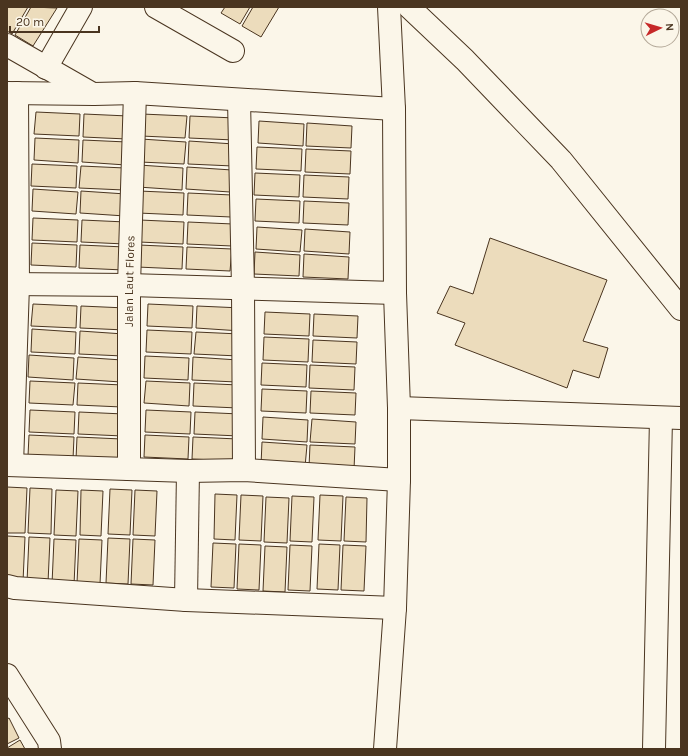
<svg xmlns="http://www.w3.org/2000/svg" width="688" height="756" font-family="Karla,sans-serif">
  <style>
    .building { fill: #ecdcbc; stroke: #4a3520 }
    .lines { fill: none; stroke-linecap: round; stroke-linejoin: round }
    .street-casing { stroke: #4a3520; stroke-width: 24 }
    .street { stroke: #fbf6e9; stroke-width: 22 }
    .labels { text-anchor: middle; stroke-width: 3; stroke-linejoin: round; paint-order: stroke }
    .street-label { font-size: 12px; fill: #4a3520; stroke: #fbf6e9 }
  </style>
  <rect width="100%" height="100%" fill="#fbf6e9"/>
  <path class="building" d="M7,7H28L12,34L7,31Z
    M31,7L57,8L33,46L15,35Z
    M225,7H250L240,24L221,13Z
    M253,7H279L261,37L242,26Z
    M36,112L80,114L79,136L34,134Z
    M84,114L128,116L127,139L83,137Z
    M142,114L187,116L185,138L141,136Z
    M190,116L235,118L234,140L189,138Z
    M259,121L304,124L303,146L258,143Z
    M307,123L352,126L351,148L306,146Z
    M35,138L79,140L78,163L34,160Z
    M141,139L186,142L184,164L140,162Z
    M83,140L127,142L126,165L82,162Z
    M189,141L234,144L233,166L188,164Z
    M257,147L302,149L301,171L256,169Z
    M306,149L351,151L350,174L305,172Z
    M32,164L77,166L76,188L31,186Z
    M139,165L183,168L182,190L138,187Z
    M81,166L125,168L124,190L79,188Z
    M187,167L232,170L230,192L186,189Z
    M255,173L300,175L299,197L254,195Z
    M304,175L349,177L348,199L303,197Z
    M33,189L78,192L76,214L32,211Z
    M81,191L126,194L125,216L80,213Z
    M139,191L184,193L183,215L138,213Z
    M188,193L232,195L231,217L187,215Z
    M256,199L300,201L299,223L255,221Z
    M304,201L349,203L348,225L303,223Z
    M33,218L78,220L77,242L32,240Z
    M82,220L126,222L125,244L81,242Z
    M140,220L184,222L183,244L139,242Z
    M188,222L233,224L232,246L187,244Z
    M257,227L302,230L300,252L256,249Z
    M305,229L350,232L349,254L304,251Z
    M490,238L607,280L583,341L608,348L599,378L573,370L567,388L455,345L465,323L437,313L450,286L473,294Z
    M32,243L77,245L76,267L31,265Z
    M80,245L125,247L124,270L79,268Z
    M139,245L183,247L182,269L137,267Z
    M187,247L232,249L230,271L186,269Z
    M255,252L300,255L299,276L254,274Z
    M304,254L349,257L348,279L303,277Z
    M33,304L77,306L76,328L31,326Z
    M148,304L193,306L192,328L147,326Z
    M81,306L126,308L125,330L80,328Z
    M197,306L242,308L241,331L196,328Z
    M265,312L310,314L309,336L264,334Z
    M314,314L358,316L357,338L313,336Z
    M32,329L76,332L75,354L31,352Z
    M147,330L192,332L191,354L146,352Z
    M80,331L124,334L123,356L79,354Z
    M196,332L240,334L239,356L194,354Z
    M264,337L309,339L308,362L263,360Z
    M313,340L357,342L356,364L312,362Z
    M29,355L74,358L73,380L28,377Z
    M145,356L189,358L188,380L144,378Z
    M78,357L122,360L121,382L76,379Z
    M193,357L238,360L237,382L192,380Z
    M262,363L307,365L306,387L261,385Z
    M310,365L355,367L354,390L309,388Z
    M30,381L75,383L73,405L29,403Z
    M146,381L190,383L189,406L144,403Z
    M78,383L123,385L122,407L77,405Z
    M194,383L239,385L238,408L193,406Z
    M262,389L307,391L306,413L261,411Z
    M311,391L356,393L355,415L310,413Z
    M30,410L75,412L74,434L29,432Z
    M146,410L191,412L190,434L145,432Z
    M79,412L124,414L123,436L78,434Z
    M195,412L240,414L239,436L194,434Z
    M263,417L308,420L307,442L262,439Z
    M312,419L356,422L355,444L310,442Z
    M29,435L74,437L73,459L28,456Z
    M145,435L189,437L188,459L144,457Z
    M77,437L122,439L121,461L76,459Z
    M193,437L238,439L237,461L192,459Z
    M262,442L307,445L305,467L261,465Z
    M310,445L355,447L354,469L309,467Z
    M7,487L27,488L25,533H7Z
    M30,488L52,489L51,534L28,533Z
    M110,489L132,490L130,535L108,534Z
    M56,490L78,491L76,536L54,535Z
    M81,490L103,491L101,536L80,535Z
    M135,490L157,491L155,536L133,535Z
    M215,494L237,495L235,540L214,539Z
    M241,495L263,496L261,541L239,540Z
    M320,495L343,496L341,541L318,540Z
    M292,496L314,497L312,542L290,541Z
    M266,497L289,498L287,543L264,542Z
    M346,497L367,498L366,542L344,541Z
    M7,536L25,537L23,582L7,581Z
    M29,537L50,538L48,583L27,582Z
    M108,538L130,539L128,584L106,583Z
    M54,539L76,540L74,585L52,584Z
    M79,539L102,540L100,584L77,583Z
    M133,539L155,540L153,585L131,584Z
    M213,543L236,544L234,588L211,587Z
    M239,544L261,545L259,590L237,589Z
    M319,544L340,545L338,590L317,589Z
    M290,545L312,546L310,591L288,590Z
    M343,545L366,546L364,591L341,590Z
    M265,546L287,547L285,592L263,591Z
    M9,718L19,738L7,744V719Z
    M20,740L25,749H7V748Z"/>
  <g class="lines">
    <g class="street-casing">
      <g id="street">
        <path d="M156,7L233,51"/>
        <path d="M409,7L465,60L561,160L681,309"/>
        <path d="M7,45L91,93"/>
        <path d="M46,68L81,7"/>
        <path d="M7,93L94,94L135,93L394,109"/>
        <path d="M239,100L243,288L244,470"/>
        <path d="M7,284L129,285L395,293"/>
        <path d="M399,408L681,418"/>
        <path d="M7,465L188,471L244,470L399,480"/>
        <path d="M12,465L18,285L17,93"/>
        <path id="s1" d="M129,469V285L135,93"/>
        <path d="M7,586L15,588L186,600L395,608"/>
        <path d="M186,600L188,471"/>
        <path d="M7,675L49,741L50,749"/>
        <path d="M385,749L395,608L399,480V408L395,293L394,109L389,7"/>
        <path d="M654,749L661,418"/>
      </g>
    </g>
    <use href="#street" class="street"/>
  </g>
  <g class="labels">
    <g class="street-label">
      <text dy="4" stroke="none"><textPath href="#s1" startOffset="188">Jalan Laut Flores</textPath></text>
    </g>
  </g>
  <rect width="688" height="756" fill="none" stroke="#4a3520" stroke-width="16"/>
  <g transform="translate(660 28) rotate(85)"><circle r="19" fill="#fbf6e9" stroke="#b4a999"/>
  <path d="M0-3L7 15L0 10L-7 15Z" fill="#c62828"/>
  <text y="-6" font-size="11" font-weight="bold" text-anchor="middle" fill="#4a3520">N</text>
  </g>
  <path d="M10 26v6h89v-6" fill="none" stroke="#4a3520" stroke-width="2"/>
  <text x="16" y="26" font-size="12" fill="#4a3520" stroke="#fbf6e9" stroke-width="3" paint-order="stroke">20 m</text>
</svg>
